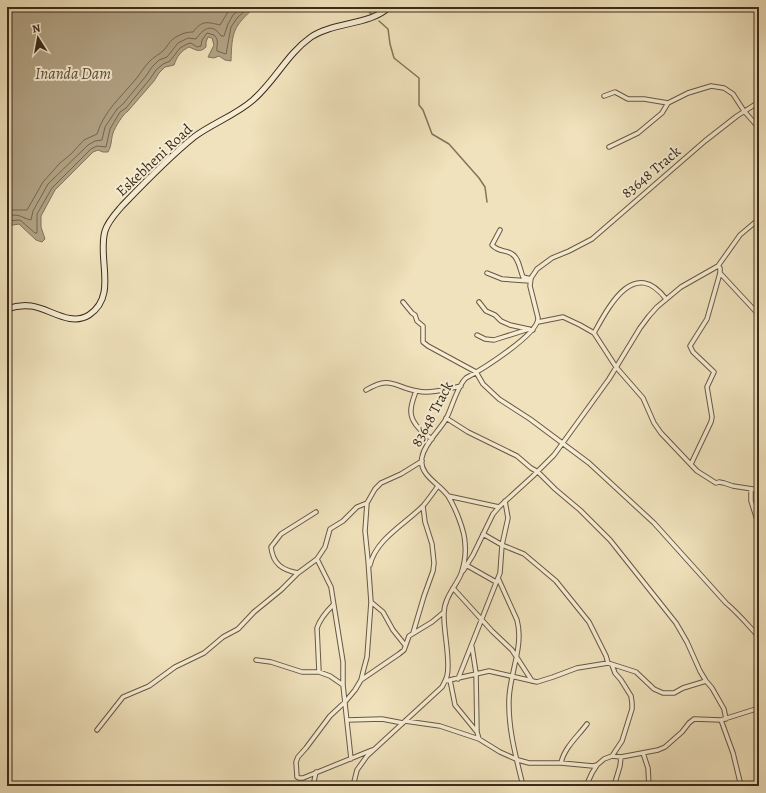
<svg xmlns="http://www.w3.org/2000/svg" width="766" height="793" font-family="Alegreya,serif">
  <style>
    .water { fill: #b2a385; stroke: #82735a }
    .lines { fill: none; stroke-linecap: round; stroke-linejoin: round }
    .shore { stroke: #76664f; stroke-width: 1 }
    .stream { stroke: #82735a; stroke-width: 1.5 }
    .street-casing { stroke: #685842; stroke-width: 5.5 }
    .secondary-casing { stroke: #3b2a19; stroke-width: 7 }
    .street { stroke: #f5ecd3; stroke-width: 3.5 }
    .secondary { stroke: #f5ecd3; stroke-width: 5 }
    .labels { text-anchor: middle; stroke-width: 4; stroke-linejoin: round; paint-order: stroke }
    .street-label { font-size: 15px; fill: #3b2a19; stroke: #f5ecd3 }
    .water-label { font-size: 16px; font-style: italic; fill: #5f4e39; stroke: #f5ecd3 }
  </style>
  <rect width="100%" height="100%" fill="#f0e2bc"/>
  <filter id="stains"><feTurbulence type="fractalNoise" baseFrequency=".005" numOctaves="4"/><feColorMatrix values="0 0 0 0 .2 0 0 0 0 .09 0 0 0 0 .02 0 0 0 .5 -.17"/></filter>
  <radialGradient id="worn" r=".72"><stop offset=".6" stop-color="#630" stop-opacity="0"/><stop offset="1" stop-color="#630" stop-opacity=".3"/></radialGradient>
  <path class="water" d="M7,7H255C233,27 232,31 231,61L225,60L219,56L214,58L208,57L214,45L212,38L208,37L206,42V47C200,53 196,50 189,47C181,51 177,56 174,65L165,67L159,73L154,81L128,111C123,114 115,127 113,133C111,139 112,145 108,152H103L98,150L93,152L55,190L41,216V227L45,239L42,242L36,240L19,224L7,226Z"/>
  <g class="lines">
    <path class="shore" d="M7,210H27L43,182L60,163L71,154L84,140L97,134C104,111 121,97 136,79C140,74 144,67 149,62C153,57 160,54 163,51C167,47 169,42 173,39C180,34 186,32 193,32C202,20 207,22 220,25L228,12L233,7
      M7,216C21,213 21,218 31,220L33,211L48,184L88,145L95,141L102,140L105,127L117,109L123,104L146,76L152,67L159,60L167,57L178,43L188,38L196,39C203,29 212,22 221,36H224L228,24L233,15L242,7
      M7,221L20,220L35,233H37V214L52,188L91,149L97,146L106,147L110,129L120,112L126,108L150,79L156,70L163,64L170,61L180,48L187,44L191,43L197,47L201,46L202,40L207,33L214,35C220,41 216,45 217,51L226,54L231,27L237,18L249,7"/>
    <path class="stream" d="M365,7L371,14
      M379,21L388,29L390,44L394,58L419,78V105L423,110L432,134L449,144L479,178L485,187L487,202"/>
    <g class="street-casing">
      <path id="street" d="M604,96L615,92L628,99H644L668,103
        M609,147L638,133L662,113L668,103L688,93L711,86L724,88L733,94L744,111L759,128
        M500,230L492,245C500,253 505,249 512,254C519,258 520,270 523,277L531,279
        M487,273L502,279L530,281
        M720,273L759,315
        M403,302L412,313L415,315L417,321L423,326V342L428,346L476,372L483,384L499,399L530,419L589,463L654,523L726,603C738,613 748,625 759,637
        M479,302L486,311L495,315L501,321L510,325L533,330
        M538,322L563,317L580,325L594,333L616,367L643,398L654,423L661,433L697,471L716,483L719,482L724,483L733,486L759,490
        M594,333C609,306 634,257 666,299
        M477,335L485,339L494,340L529,329
        M366,390C391,375 394,387 417,391C431,394 447,389 461,386
        M416,391C414,397 411,404 411,410C410,422 423,433 432,439
        M446,418L468,432L517,456L531,468L538,472L555,489L580,510L610,540L676,623L687,642L700,671L706,681L712,688L724,709L726,719
        M691,464L711,422L712,417L707,387L714,372L693,352L690,346L707,319L720,273V268L718,266
        M751,489V501L759,526
        M448,496L499,507
        M483,534L502,545L524,554L556,581L589,622L606,656L608,663
        M317,559L331,587L343,662V685L351,759
        M370,565C376,539 405,524 423,506C428,500 433,493 438,486
        M466,565L496,582
        M463,571L473,555L493,514L499,507L533,476L554,455L609,379L640,328L649,316L657,307L681,287L718,266L740,235L759,219
        M298,573C282,570 273,564 271,547L281,534L316,512
        M498,578L517,620C524,646 510,672 509,699C508,729 516,757 523,786
        M453,588L492,631L512,650L532,681
        M371,602L383,612L393,630L405,645
        M413,633L424,596L433,571L434,563L432,544L425,522L423,506
        M472,647L476,673L477,732L479,739
        M256,660L271,662L302,672H319L330,676L343,685
        M612,665L615,673L621,680L631,696L632,703V709L622,741L612,756
        M319,672L317,628C320,619 326,612 333,605
        M458,679L500,573L502,545L508,518L505,501
        M361,680L399,654L404,650L409,636L432,622L444,612
        M450,680L455,705L477,732
        M445,681L489,671L537,682L553,677L577,668L608,663L636,672L654,689L663,693H674L683,688L706,681
        M347,720L382,719L403,723
        M721,720L733,753L741,786
        M405,721L440,726L479,739L500,752L518,760L529,763H561L593,766L597,765L604,759L612,756L621,757L658,750L665,747L682,732L689,723L694,719L721,720L759,708
        M97,730L123,697L149,686L175,667L204,653L223,637L238,629L254,612L281,590L298,573L317,559L325,547L330,529L343,521L357,507L367,503
        M372,750L303,778H299L297,777L296,762L298,757L306,748L330,716L345,702L355,690L361,680L364,668L367,657L371,602L368,560L365,531L367,503L375,489L381,483L401,474L422,461
        M643,753L648,768L649,786
        M561,763C564,748 578,736 587,724
        M313,786L316,772
        M353,786L357,770L367,756L442,687C444,683 446,680 447,676C451,660 443,631 444,613C444,598 456,586 461,574C464,565 466,553 465,544C465,531 455,507 448,496C440,484 418,475 422,457C425,443 439,431 446,419C452,408 457,386 466,378C481,370 539,334 538,318L530,286L531,278L537,269L552,258L569,251L592,239L705,141L737,116L759,102
        M586,786L592,773L597,765
        M614,786L620,766L621,757"/>
    </g>
    <g class="secondary-casing">
      <path id="secondary" d="M7,309C15,306 23,305 31,306C49,308 70,327 89,315C118,296 97,258 105,231C108,221 116,213 122,206C145,182 169,157 194,137C213,123 236,115 253,100C275,81 287,54 311,37C333,22 371,25 389,7"/>
    </g>
    <use href="#street" class="street"/>
    <use href="#secondary" class="secondary"/>
  </g>
  <g class="labels">
    <g class="street-label">
      <text transform="translate(154 160) rotate(-43)" y="5">Eskebheni Road</text>
      <text transform="translate(651 172) rotate(-40)" y="5">83648 Track</text>
      <text transform="translate(432 414) rotate(-62)" y="5">83648 Track</text>
    </g>
    <g class="water-label">
      <text x="73" y="79">Inanda Dam</text>
    </g>
  </g>
  <rect width="766" height="793" fill="none" stroke="#f0e2bc" stroke-width="24"/>
  <rect x="8" y="8" width="750" height="777" fill="none" stroke="#3b2a19" stroke-width="2"/>
  <rect x="12" y="12" width="742" height="769" fill="none" stroke="#3b2a19"/>
  <g transform="translate(38 38) rotate(349)" stroke="#f5ecd3" stroke-width="3" paint-order="stroke">
  <path d="M0-3L7 15L0 10L-7 15Z" fill="#3b2a19"/>
  <text y="-6" font-size="11" font-weight="bold" text-anchor="middle" fill="#3b2a19">N</text>
  </g>
  <rect width="100%" height="100%" filter="url(#stains)"/>
  <rect width="100%" height="100%" fill="url(#worn)"/>
</svg>
